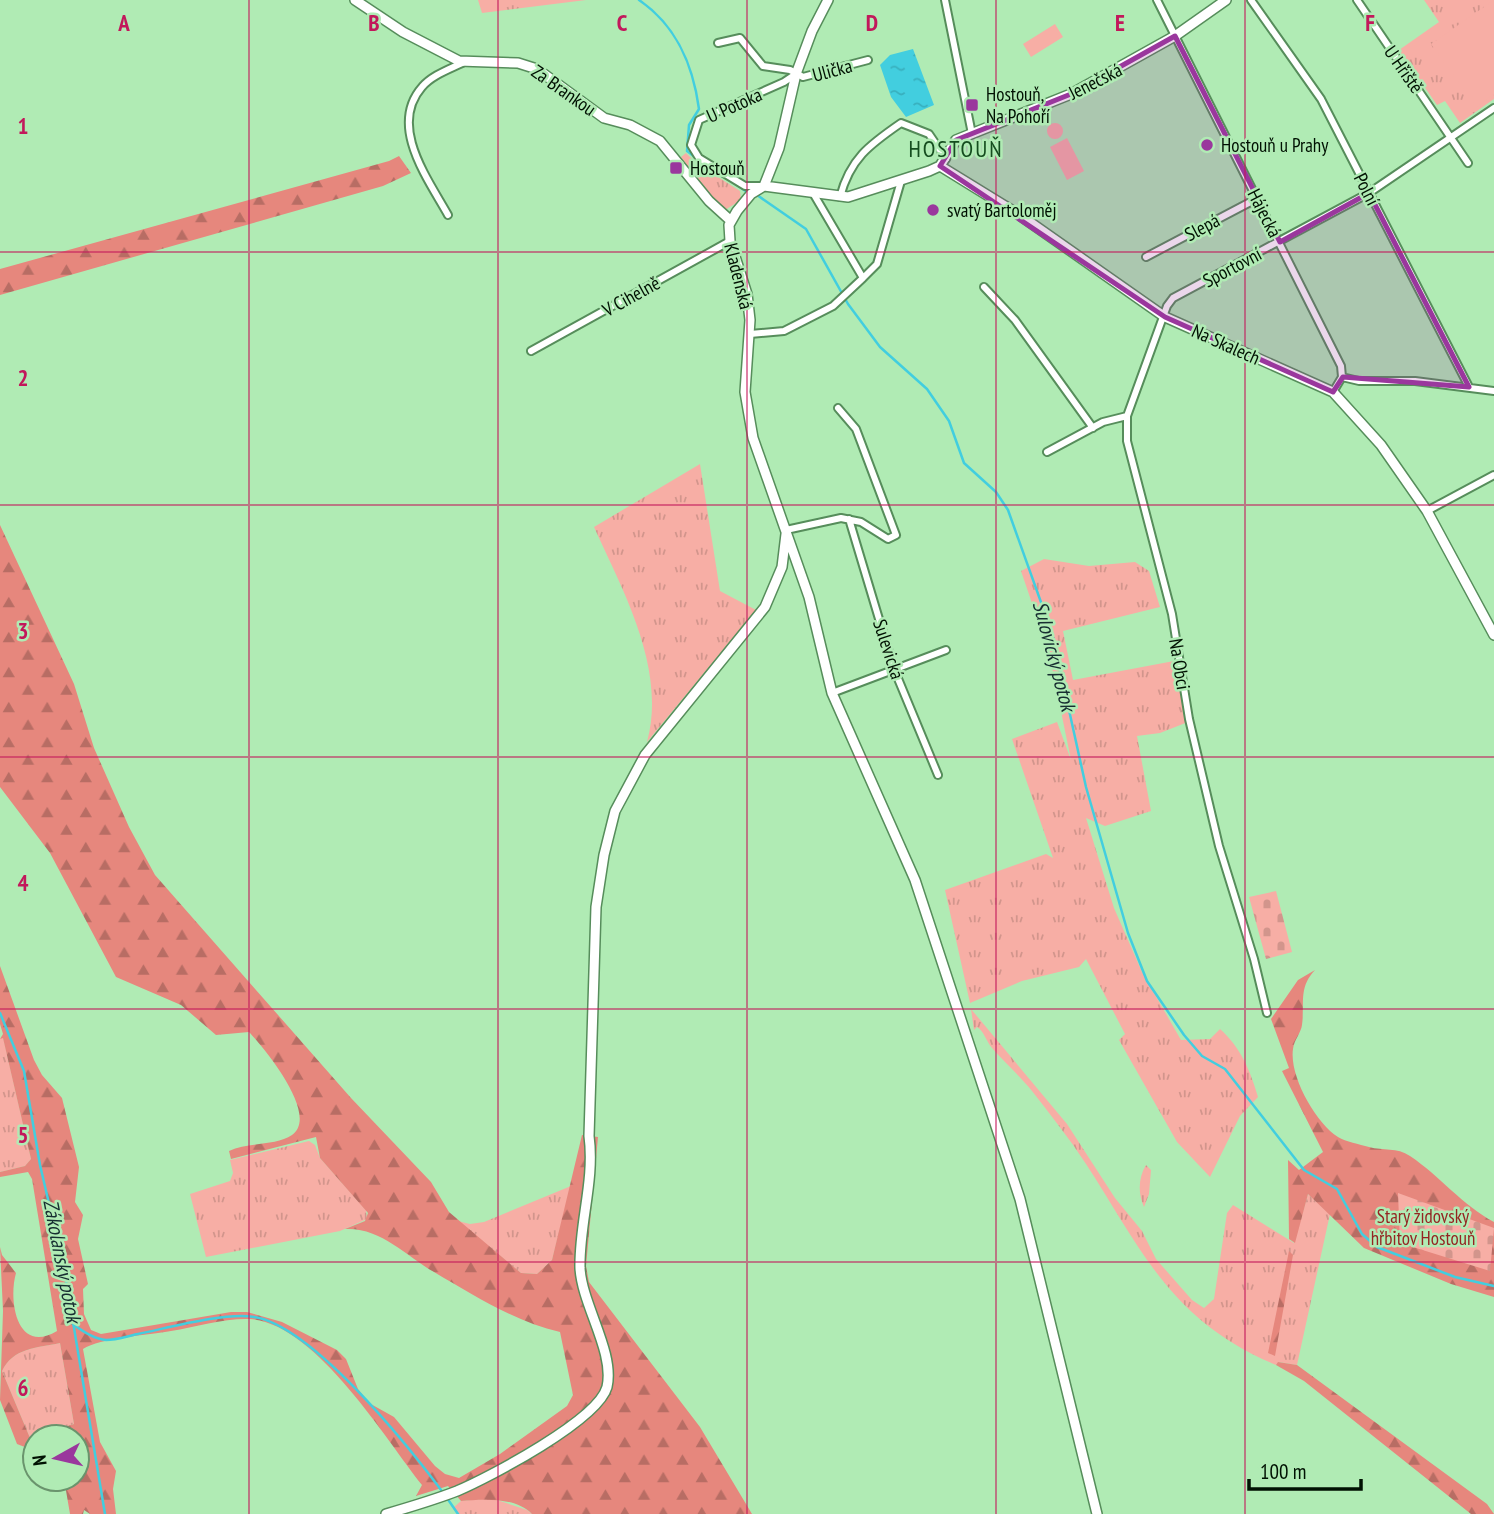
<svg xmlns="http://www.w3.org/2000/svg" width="1494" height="1514" font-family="'PT Sans Narrow',sans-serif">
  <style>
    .grass { fill: url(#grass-tufts) }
    .forest { fill: url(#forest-firs); fill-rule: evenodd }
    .cemetery { fill: url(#cemetery-stones) }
    .garden { fill: #f7aea5 }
    .water { fill: url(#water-ripples) }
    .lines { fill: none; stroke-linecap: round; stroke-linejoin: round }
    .stream { stroke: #42cedf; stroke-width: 2.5 }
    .street-casing { stroke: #568d5b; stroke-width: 10 }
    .secondary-casing { stroke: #568d5b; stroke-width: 12 }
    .street { stroke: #fff; stroke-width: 6 }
    .secondary { stroke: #fff; stroke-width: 9 }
    .marked { fill: #9a379d; fill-opacity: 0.2; stroke: #9a379d; stroke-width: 5; stroke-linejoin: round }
    .grid { fill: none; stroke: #c2185b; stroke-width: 2; stroke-opacity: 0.55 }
    .poi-dot { fill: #9a379d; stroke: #b0ebb4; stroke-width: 2.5 }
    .labels { text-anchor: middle; stroke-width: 5; stroke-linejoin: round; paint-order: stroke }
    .street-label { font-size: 19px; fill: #001102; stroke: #b0ebb4 }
    .poi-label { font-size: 19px; fill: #001102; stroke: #b0ebb4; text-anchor: start }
    .park-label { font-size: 19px; fill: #942422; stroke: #b0ebb4 }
    .water-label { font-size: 21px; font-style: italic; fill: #172e31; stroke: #b0ebb4 }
    .quarter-label { font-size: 23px; letter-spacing: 2px; fill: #154d1f; stroke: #b0ebb4 }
    .grid-label { font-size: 23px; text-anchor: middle; font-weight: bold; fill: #c2185b; stroke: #b0ebb4; stroke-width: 5; stroke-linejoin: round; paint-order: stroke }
  </style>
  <defs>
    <pattern id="grass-tufts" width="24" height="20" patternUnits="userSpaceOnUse" patternTransform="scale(1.75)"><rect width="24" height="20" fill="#f7aea5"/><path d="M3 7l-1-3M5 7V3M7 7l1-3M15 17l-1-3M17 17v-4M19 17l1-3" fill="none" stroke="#d2958c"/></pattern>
    <pattern id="forest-firs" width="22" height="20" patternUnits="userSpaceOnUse" patternTransform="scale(1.75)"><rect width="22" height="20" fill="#e6877d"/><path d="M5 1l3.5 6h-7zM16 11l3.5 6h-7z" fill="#b86d64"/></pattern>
    <pattern id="cemetery-stones" width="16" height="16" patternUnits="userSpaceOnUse" patternTransform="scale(1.75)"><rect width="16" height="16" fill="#f7aea5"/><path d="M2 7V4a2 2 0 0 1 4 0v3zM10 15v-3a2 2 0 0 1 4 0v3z" fill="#d2958c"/></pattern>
    <pattern id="water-ripples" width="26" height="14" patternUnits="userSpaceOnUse" patternTransform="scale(1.75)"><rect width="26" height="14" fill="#42cedf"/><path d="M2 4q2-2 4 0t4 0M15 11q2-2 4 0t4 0" fill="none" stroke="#38b0be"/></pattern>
  </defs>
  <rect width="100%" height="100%" fill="#b0ebb4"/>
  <path class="grass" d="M478,0H586L482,13Z
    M1424,0H1494V99L1460,123L1445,101L1437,105L1399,50L1439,22Z
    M686,153L696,163L740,191L741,200L725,210L712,198L681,157Z
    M700,464L720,591L756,610L647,742C667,669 623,591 594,527Z
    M1044,559L1089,566L1135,562L1149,571L1160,607L1063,631L1073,680L1174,661L1188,722L1160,733L1137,736L1151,811L1105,826L1086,818L1114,908L1142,972L1181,1040L1210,1039L1220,1029C1241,1048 1250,1070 1258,1097L1240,1116L1210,1177L1177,1142L1119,1040L1125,1034L1086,959L1079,967L1022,981L970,1003L945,890L1046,854L1053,858L1012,739L1057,722L1071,760L1049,653L1021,571Z
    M971,1009L1067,1124L1115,1198L1142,1231L1156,1259L1192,1300L1204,1308L1214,1299L1227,1213L1233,1205L1294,1243L1308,1194L1330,1214L1297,1365L1279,1362L1276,1365C1171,1321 1143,1252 1086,1164C1069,1138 1050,1114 1032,1091C1019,1075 1004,1062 992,1048C986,1041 984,1031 977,1027L974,1030Z
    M3,1037L31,1159L25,1166L0,1172V1039Z
    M309,1141L315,1145L320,1158L366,1210L367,1219L340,1231L206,1257L190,1194L230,1181L233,1173L230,1160Z
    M1146,1165L1151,1170L1149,1194L1144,1207C1138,1194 1138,1178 1146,1165Z
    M571,1186L552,1260L537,1274L521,1273L458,1221L470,1224L484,1222Z
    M60,1343L74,1424L30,1438L2,1371C13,1348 36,1348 60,1343Z
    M491,1498L527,1510L532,1514H458L453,1508L461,1501Z"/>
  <path class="forest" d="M399,156L411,173L383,186L0,295V269L389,161Z
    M0,525L74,684L94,748L129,827L155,875L351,1098L431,1182L449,1212L521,1273L537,1274L552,1260L582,1135L598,1137L586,1266L589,1282L700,1427L752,1514H532C515,1497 484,1499 461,1501L448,1486L416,1496L422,1485C385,1438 315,1323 250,1319C225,1318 196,1327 171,1331C149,1335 100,1338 83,1349L100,1442L116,1471L113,1489L116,1514H90L84,1510L83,1514H70L64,1479H77V1437H35V1451L17,1444L0,1400L3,1311L0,1247L2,1255L16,1273C8,1301 17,1355 57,1331L32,1179L28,1172L0,1177V1172L25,1166L31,1159L3,1038L0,1039L3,1034L0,1024V966L34,1060L42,1075L62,1098L79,1167L75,1202L83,1215L78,1239L88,1284L83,1289L84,1314L91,1330L101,1334L231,1312H247L282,1322L337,1350L346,1359L358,1389L369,1403L394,1417L435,1466L445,1474L459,1478L500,1454L567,1406L573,1395L560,1332C516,1322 473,1295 434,1272C405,1255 380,1227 345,1229L365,1221L368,1213L320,1158L316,1137L231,1159L229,1151C248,1142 276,1146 292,1135C320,1115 264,1048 249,1032L216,1035L181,1005L116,977L50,853L0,787ZM60,1343L74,1424L30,1438L2,1371C13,1348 36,1348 60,1343Z
    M1315,970C1298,988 1305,1003 1302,1025C1301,1033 1294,1040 1293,1049C1289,1076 1316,1123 1338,1137C1346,1142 1359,1144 1369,1147C1383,1151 1397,1147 1410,1156C1440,1176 1462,1205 1494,1222V1297L1451,1284L1364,1248L1308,1194L1295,1243L1289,1239L1288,1160L1299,1170L1323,1152L1282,1071L1289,1068L1271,1019L1298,980Z
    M1289,1251L1293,1255L1275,1356L1268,1353Z
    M1278,1362L1297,1365L1487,1504L1494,1514H1471L1304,1381L1276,1365Z"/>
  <path class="cemetery" d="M1276,891L1292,952L1266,959L1249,897Z
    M1398,1193L1494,1228L1490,1271L1400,1243Z"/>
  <path class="garden" d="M1494,0V94L1476,107L1431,44Z
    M1055,24L1063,37L1031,57L1023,44Z
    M1047 131a8 8 0 1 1 16 0a8 8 0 1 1-16 0Z
    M1067,138L1084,171L1067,180L1050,147Z"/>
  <path class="water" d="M913,49L934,105L906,117L891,97L880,65L890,55Z"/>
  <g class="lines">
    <path class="stream" d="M639,0C677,26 693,65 699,109L689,125L687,151L695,157
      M724,176L747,192
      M757,195L806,229L848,304L880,347L927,389L949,421L964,463L996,492L1008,510L1052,633L1086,787L1128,933L1147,981L1184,1035L1202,1056L1225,1069L1304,1170L1337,1189L1362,1234L1377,1247L1455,1277L1494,1286
      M0,1013L24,1071L40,1165L64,1268L105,1514
      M73,1324C82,1331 94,1339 106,1340C116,1340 128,1336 138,1334C168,1328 224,1312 254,1317C315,1326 423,1462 458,1514"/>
    <g class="street-casing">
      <path id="street" d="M945,0L972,134
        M1157,0L1341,366L1342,377L1333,392
        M1251,0L1321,99L1469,387
        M1357,0L1468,163
        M718,43L740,38L763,66L790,70L803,77L868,60
        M763,186H745L699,158L691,145L699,120L784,82L796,74
        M813,193L863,278
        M840,197C850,159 869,145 901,123L929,134L946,159
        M448,215C428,179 388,126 422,87C432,75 450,69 464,62
        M1146,257L1258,198
        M984,287L1015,320L1093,428
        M750,334L784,331L833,306L863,278L877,264L901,181
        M531,351L730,241
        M1342,377L1359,381H1415L1494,391
        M1047,452L1103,422L1127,416
        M1427,511L1494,475
        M849,519L894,669L938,775
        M786,530L841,518L861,522L888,539L896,535L856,429L838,408
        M832,693L946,650
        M1267,1013L1254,959L1219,846L1189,719L1172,614L1127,441V416L1167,306L1173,298L1369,193L1494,108"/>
    </g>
    <g class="secondary-casing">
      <path id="secondary" d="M355,0L403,32L459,61L518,63L537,69L604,118L630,125L660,141L709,201L731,221
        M828,0L812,31L796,74L779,148L764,186L751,194L737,211L729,225L730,241L747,294L750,320L745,392L753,438L809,597L832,693L915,880L1020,1199L1097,1514
        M940,166L1021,216L1165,317L1333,392L1381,445L1427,511L1494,635
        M764,186L848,197L929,171L940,166L956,140L1071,94L1175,36L1226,0
        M386,1514C410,1507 434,1500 457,1491C490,1477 598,1420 607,1387C615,1352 582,1305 580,1268C579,1224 595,1180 589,1136L596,907L604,855L615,811L645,755L765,607L782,567L786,534"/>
    </g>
    <use href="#street" class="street"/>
    <use href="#secondary" class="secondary"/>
  </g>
  <path class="marked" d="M1175,36L1280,242L1369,193L1469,387L1343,377L1333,392L1165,317L940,166L956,140L1071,94Z"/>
  <path class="grid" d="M249,0V1514M498,0V1514M747,0V1514M996,0V1514M1245,0V1514M0,252H1494M0,505H1494M0,757H1494M0,1009H1494M0,1262H1494"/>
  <g class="poi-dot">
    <rect x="965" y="98" width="14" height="14" rx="3.5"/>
    <circle cx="1207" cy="145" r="7"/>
    <rect x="669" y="161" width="14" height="14" rx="3.5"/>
    <circle cx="933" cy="210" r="7"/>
  </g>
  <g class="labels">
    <g class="street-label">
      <text transform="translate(1404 69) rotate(55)" y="7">U Hřiště</text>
      <text transform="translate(832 70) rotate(-15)" y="7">Ulička</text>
      <text transform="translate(1095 81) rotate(-27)" y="7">Jenečská</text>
      <text transform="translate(564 90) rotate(35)" y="7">Za Brankou</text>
      <text transform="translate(734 105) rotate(-24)" y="7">U Potoka</text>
      <text transform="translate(1367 189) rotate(63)" y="7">Polní</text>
      <text transform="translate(1265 213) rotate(63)" y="7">Hájecká</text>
      <text transform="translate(1202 227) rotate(-28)" y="7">Slepá</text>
      <text transform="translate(1232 267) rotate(-28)" y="7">Sportovní</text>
      <text transform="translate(739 276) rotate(76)" y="7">Kladenská</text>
      <text transform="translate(631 296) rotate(-29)" y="7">V Cihelně</text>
      <text transform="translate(1226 344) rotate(24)" y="7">Na Skalech</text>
      <text transform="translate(889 649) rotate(72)" y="7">Sulevická</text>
      <text transform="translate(1180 664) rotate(81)" y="7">Na Obci</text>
    </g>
    <g class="poi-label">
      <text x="986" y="101">Hostouň,<tspan x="986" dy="22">Na Pohoří</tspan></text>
      <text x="1221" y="152">Hostouň u Prahy</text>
      <text x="690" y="175">Hostouň</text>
      <text x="947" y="217">svatý Bartoloměj</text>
    </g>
    <g class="park-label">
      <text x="1423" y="1223">Starý židovský<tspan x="1423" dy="22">hřbitov Hostouň</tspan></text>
    </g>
    <g class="water-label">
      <text transform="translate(1054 656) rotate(75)" y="7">Sulovický potok</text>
      <text transform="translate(62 1261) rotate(79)" y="7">Zákolanský potok</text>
    </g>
    <g class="quarter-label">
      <text x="956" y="157">HOSTOUŇ</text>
    </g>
  </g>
  <g class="grid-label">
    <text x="124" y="31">A</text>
    <text x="374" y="31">B</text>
    <text x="622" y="31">C</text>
    <text x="872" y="31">D</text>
    <text x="1120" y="31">E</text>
    <text x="1370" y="31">F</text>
    <text x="23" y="134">1</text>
    <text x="23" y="386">2</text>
    <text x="23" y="639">3</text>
    <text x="23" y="891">4</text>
    <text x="23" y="1143">5</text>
    <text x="23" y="1396">6</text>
  </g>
  <g transform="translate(56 1458) rotate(262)"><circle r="33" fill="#b0ebb4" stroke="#6a946d" stroke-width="2"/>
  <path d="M0-5L12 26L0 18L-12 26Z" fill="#9a379d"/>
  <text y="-10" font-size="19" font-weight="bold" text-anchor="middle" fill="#001102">N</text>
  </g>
  <path d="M1249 1479v10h112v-10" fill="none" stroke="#001102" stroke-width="3.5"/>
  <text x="1260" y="1479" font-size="21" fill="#001102" stroke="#b0ebb4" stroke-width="5" paint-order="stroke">100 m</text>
</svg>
